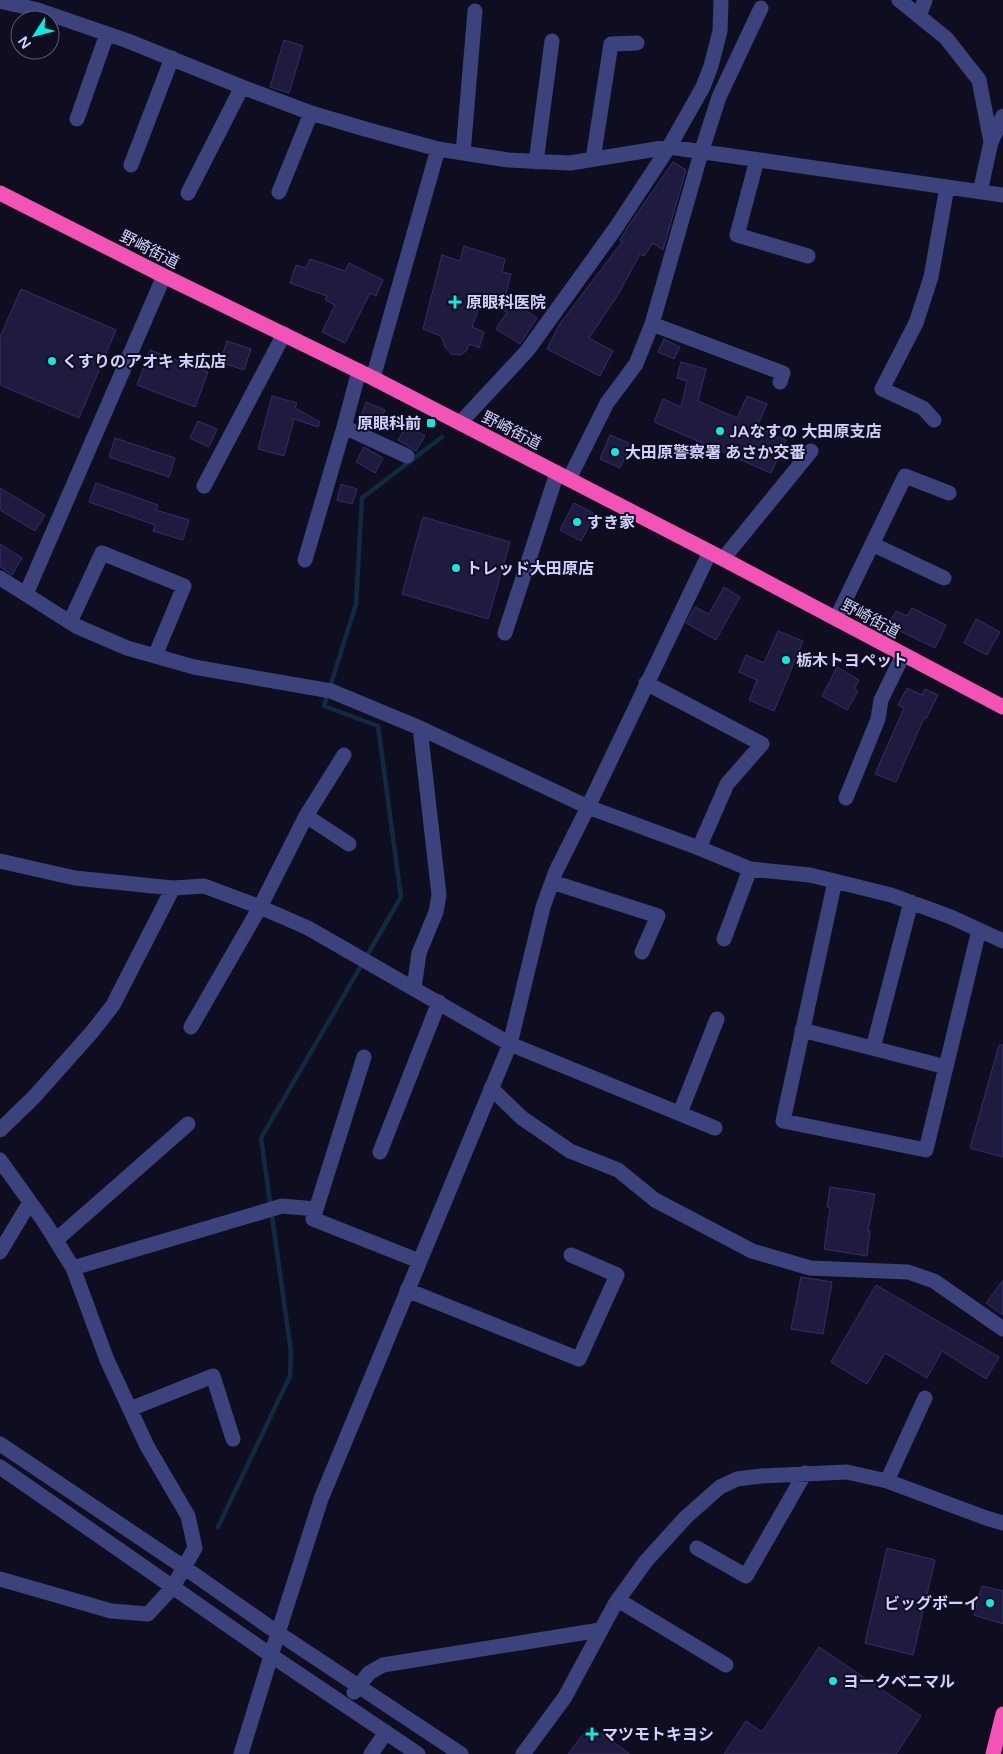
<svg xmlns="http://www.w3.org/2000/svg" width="1003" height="1754" font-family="'Varela Round','Noto Sans JP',sans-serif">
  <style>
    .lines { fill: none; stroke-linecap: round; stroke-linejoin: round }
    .stream { stroke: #102a42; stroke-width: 4.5 }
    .building { fill: #1e1b3f; stroke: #332f6a }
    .minor { stroke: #3c427c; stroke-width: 15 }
    .highway { stroke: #f453b6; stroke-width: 15 }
    .poi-dot { fill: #0ee9e1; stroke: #0f0e20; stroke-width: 2 }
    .labels { text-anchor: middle; stroke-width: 4; stroke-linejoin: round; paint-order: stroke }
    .street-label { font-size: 16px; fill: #d0d1fc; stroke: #0f0e20 }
    .poi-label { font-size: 16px; font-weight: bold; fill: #d0d1fc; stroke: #0f0e20; text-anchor: start }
  </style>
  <rect width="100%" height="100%" fill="#0f0e20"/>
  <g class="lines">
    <path class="stream" d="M218,1527L290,1376L291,1352L261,1138L401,897L378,726L324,706L356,604L362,498L442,437"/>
  </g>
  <path class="building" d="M284,40L303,46L289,93L270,87Z
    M673,162L686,170L663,250L653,243L644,256L640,254L619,293L589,338L613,351L600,376L547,349L559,325L622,242L620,240L629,225Z
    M464,246L505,259L502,272L511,274L505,297L537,318L520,344L496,329L507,312L482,300L472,327L484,332L479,348L470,344L466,351L461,355L451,354L445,347L441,336L423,329L442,255L460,261Z
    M310,259L345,271L349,263L383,280L376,296L370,293L345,343L322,332L335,305L325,300L327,296L290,283L296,265L306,268Z
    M21,289L116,330L79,418L0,385V337Z
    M664,339L680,347L674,359L658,352Z
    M227,341L251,349L244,370L220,362Z
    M150,350L208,372L195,407L137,385Z
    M681,362L706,369L698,401L737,418L747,396L767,404L757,427L786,440L771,473L654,422L663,399L681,407L687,381L677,378Z
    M272,396L297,403L295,408L320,422L318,427L294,419L284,456L258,449Z
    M366,402L385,410L377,428L359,421Z
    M198,421L217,429L209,447L190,438Z
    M407,425L425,436L416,451L398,440Z
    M610,435L631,444L620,468L600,459Z
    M115,438L175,458L169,477L109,457Z
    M364,447L383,458L375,473L356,462Z
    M96,483L158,505L156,510L189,520L183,540L153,531L155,525L89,502Z
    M341,484L357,489L352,504L337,500Z
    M0,488L45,515L35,531L0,510Z
    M574,503L595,514L581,541L560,530Z
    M423,517L510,542L488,619L402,594Z
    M0,544L22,558L12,575L0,567Z
    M724,587L740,597L716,640L686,623L695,607L709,614Z
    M912,608L946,625L935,648L888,625L896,611L907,616Z
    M976,619L1000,632L987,655L964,643Z
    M778,631L803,641L774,711L749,700L757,680L739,672L746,655L764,663Z
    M837,667L859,680L854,689L858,691L847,710L822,696Z
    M907,688L922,695L925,689L938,695L926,719L924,718L896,782L875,774L904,708L898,705Z
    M999,1045H1003V1157L970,1148Z
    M830,1187L875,1194L868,1231H870L867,1256L824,1249L830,1208L827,1207Z
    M801,1277L832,1282L823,1334L791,1329Z
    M1003,1280V1315L986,1303Z
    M876,1285L999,1357L986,1379L942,1351L927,1378L885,1353L867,1384L831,1362Z
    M887,1548L935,1560L913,1655L865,1643Z
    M982,1586L1003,1591V1624L974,1615Z
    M819,1647L921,1716L896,1754H724L746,1721L762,1732Z
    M590,1726L630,1754H568Z"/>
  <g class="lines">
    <path class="minor" d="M899,0L946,38L979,80L991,142L980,192
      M0,1L38,10L128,41L242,87L311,113L365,129L438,149L508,160L570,163L669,147L1003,195
      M919,16L925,0
      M77,119L107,34
      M991,142L1003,116
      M463,153L475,11
      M593,159L611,44L637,43
      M757,160L737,235L808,256
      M536,162L552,41
      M131,165L172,58
      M279,192L311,113
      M188,193L242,87
      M652,324L783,373L780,382
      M373,378L438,149
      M934,420L923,408L882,389L916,323L931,277L947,187
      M460,423L527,351L615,229L669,147L703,87L711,66L720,31L721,0
      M344,427L407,456
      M569,479L607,403L636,364L652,324L701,153L719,97L761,8
      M204,486L284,334
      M872,544L944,578
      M723,559L811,451
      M305,560L344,427L359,371
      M0,578L76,626L127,648L194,667L331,691L420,728L588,807L699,848L750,869L810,875L891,895L951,917L1003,941
      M26,594L164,276
      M836,619L905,476L949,493
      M70,622L102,553L184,586L155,656
      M505,633L557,473
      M646,683L762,744L727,784L699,848
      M846,798L878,719L881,700L903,655
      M306,816L349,844
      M0,861L75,878L173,888L204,886L260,907L308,928L510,1044L715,1128
      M835,881L783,1121L926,1150L979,930
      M552,882L658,916L642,952
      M724,939L750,869
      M414,988L419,953L436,912L439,895L420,728
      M191,1027L260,907L306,816L344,755
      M802,1030L946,1067
      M873,1048L911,902
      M364,1057L313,1219L419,1261
      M491,1088L522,1118L570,1151L618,1170L655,1200L752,1251L810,1268L908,1272L934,1281L1003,1329
      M680,1113L717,1019
      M0,1130L34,1097L92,1032L113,1005L173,888
      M380,1152L439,1002
      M0,1160L45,1223L73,1268L107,1360L147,1446L188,1516L195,1548L173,1587L148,1614L111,1611L0,1579
      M56,1240L188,1124
      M0,1252L30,1202
      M73,1268L282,1206L316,1209
      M407,1290L579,1359L617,1275L571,1255
      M130,1409L213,1376L233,1439
      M0,1444L185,1568L278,1633L461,1754
      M0,1467L272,1656L418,1754
      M887,1481L925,1398
      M697,1548L746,1576L805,1473
      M618,1600L726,1665
      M354,1692L369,1673L383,1665L600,1630
      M241,1754L278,1633L321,1499L510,1044L543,907L556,871L588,807L710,552
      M371,1754L386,1732
      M523,1754L565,1697L615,1604L646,1561L686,1517L720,1487L737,1479L761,1476L847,1472L887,1481L986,1518L1003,1523"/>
    <path class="highway" d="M0,193L164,276L373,378L710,552L1003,707
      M993,1754L1003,1714"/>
  </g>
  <g class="poi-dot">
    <path d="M452.5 294.5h5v5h5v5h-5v5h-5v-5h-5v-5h5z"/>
    <circle cx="52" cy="361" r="5"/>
    <rect x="426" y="418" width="10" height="10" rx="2.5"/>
    <circle cx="720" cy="431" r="5"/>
    <circle cx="615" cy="452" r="5"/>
    <circle cx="577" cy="522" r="5"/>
    <circle cx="456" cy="568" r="5"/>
    <circle cx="786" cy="660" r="5"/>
    <circle cx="990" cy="1603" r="5"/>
    <circle cx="833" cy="1681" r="5"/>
    <path d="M589.5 1726.5h5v5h5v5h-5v5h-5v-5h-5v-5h5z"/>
  </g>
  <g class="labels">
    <g class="street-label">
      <text transform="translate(150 249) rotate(27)" y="6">野崎街道</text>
      <text transform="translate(512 430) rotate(27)" y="6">野崎街道</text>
      <text transform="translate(871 618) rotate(28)" y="6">野崎街道</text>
    </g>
    <g class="poi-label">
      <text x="466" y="308">原眼科医院</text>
      <text x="62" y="367">くすりのアオキ 末広店</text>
      <text x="421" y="429" text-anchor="end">原眼科前</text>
      <text x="730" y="437">JAなすの 大田原支店</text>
      <text x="625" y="458">大田原警察署 あさか交番</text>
      <text x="587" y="528">すき家</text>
      <text x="466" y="574">トレッド大田原店</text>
      <text x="796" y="666">栃木トヨペット</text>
      <text x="980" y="1609" text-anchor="end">ビッグボーイ</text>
      <text x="843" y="1687">ヨークベニマル</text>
      <text x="602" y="1740">マツモトキヨシ</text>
    </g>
  </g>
  <g transform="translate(35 35) rotate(234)"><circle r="24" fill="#0f0e20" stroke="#5c5c78"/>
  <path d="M0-4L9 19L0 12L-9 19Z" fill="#0ee9e1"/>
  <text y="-8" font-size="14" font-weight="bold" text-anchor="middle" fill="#d0d1fc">N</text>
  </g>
</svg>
